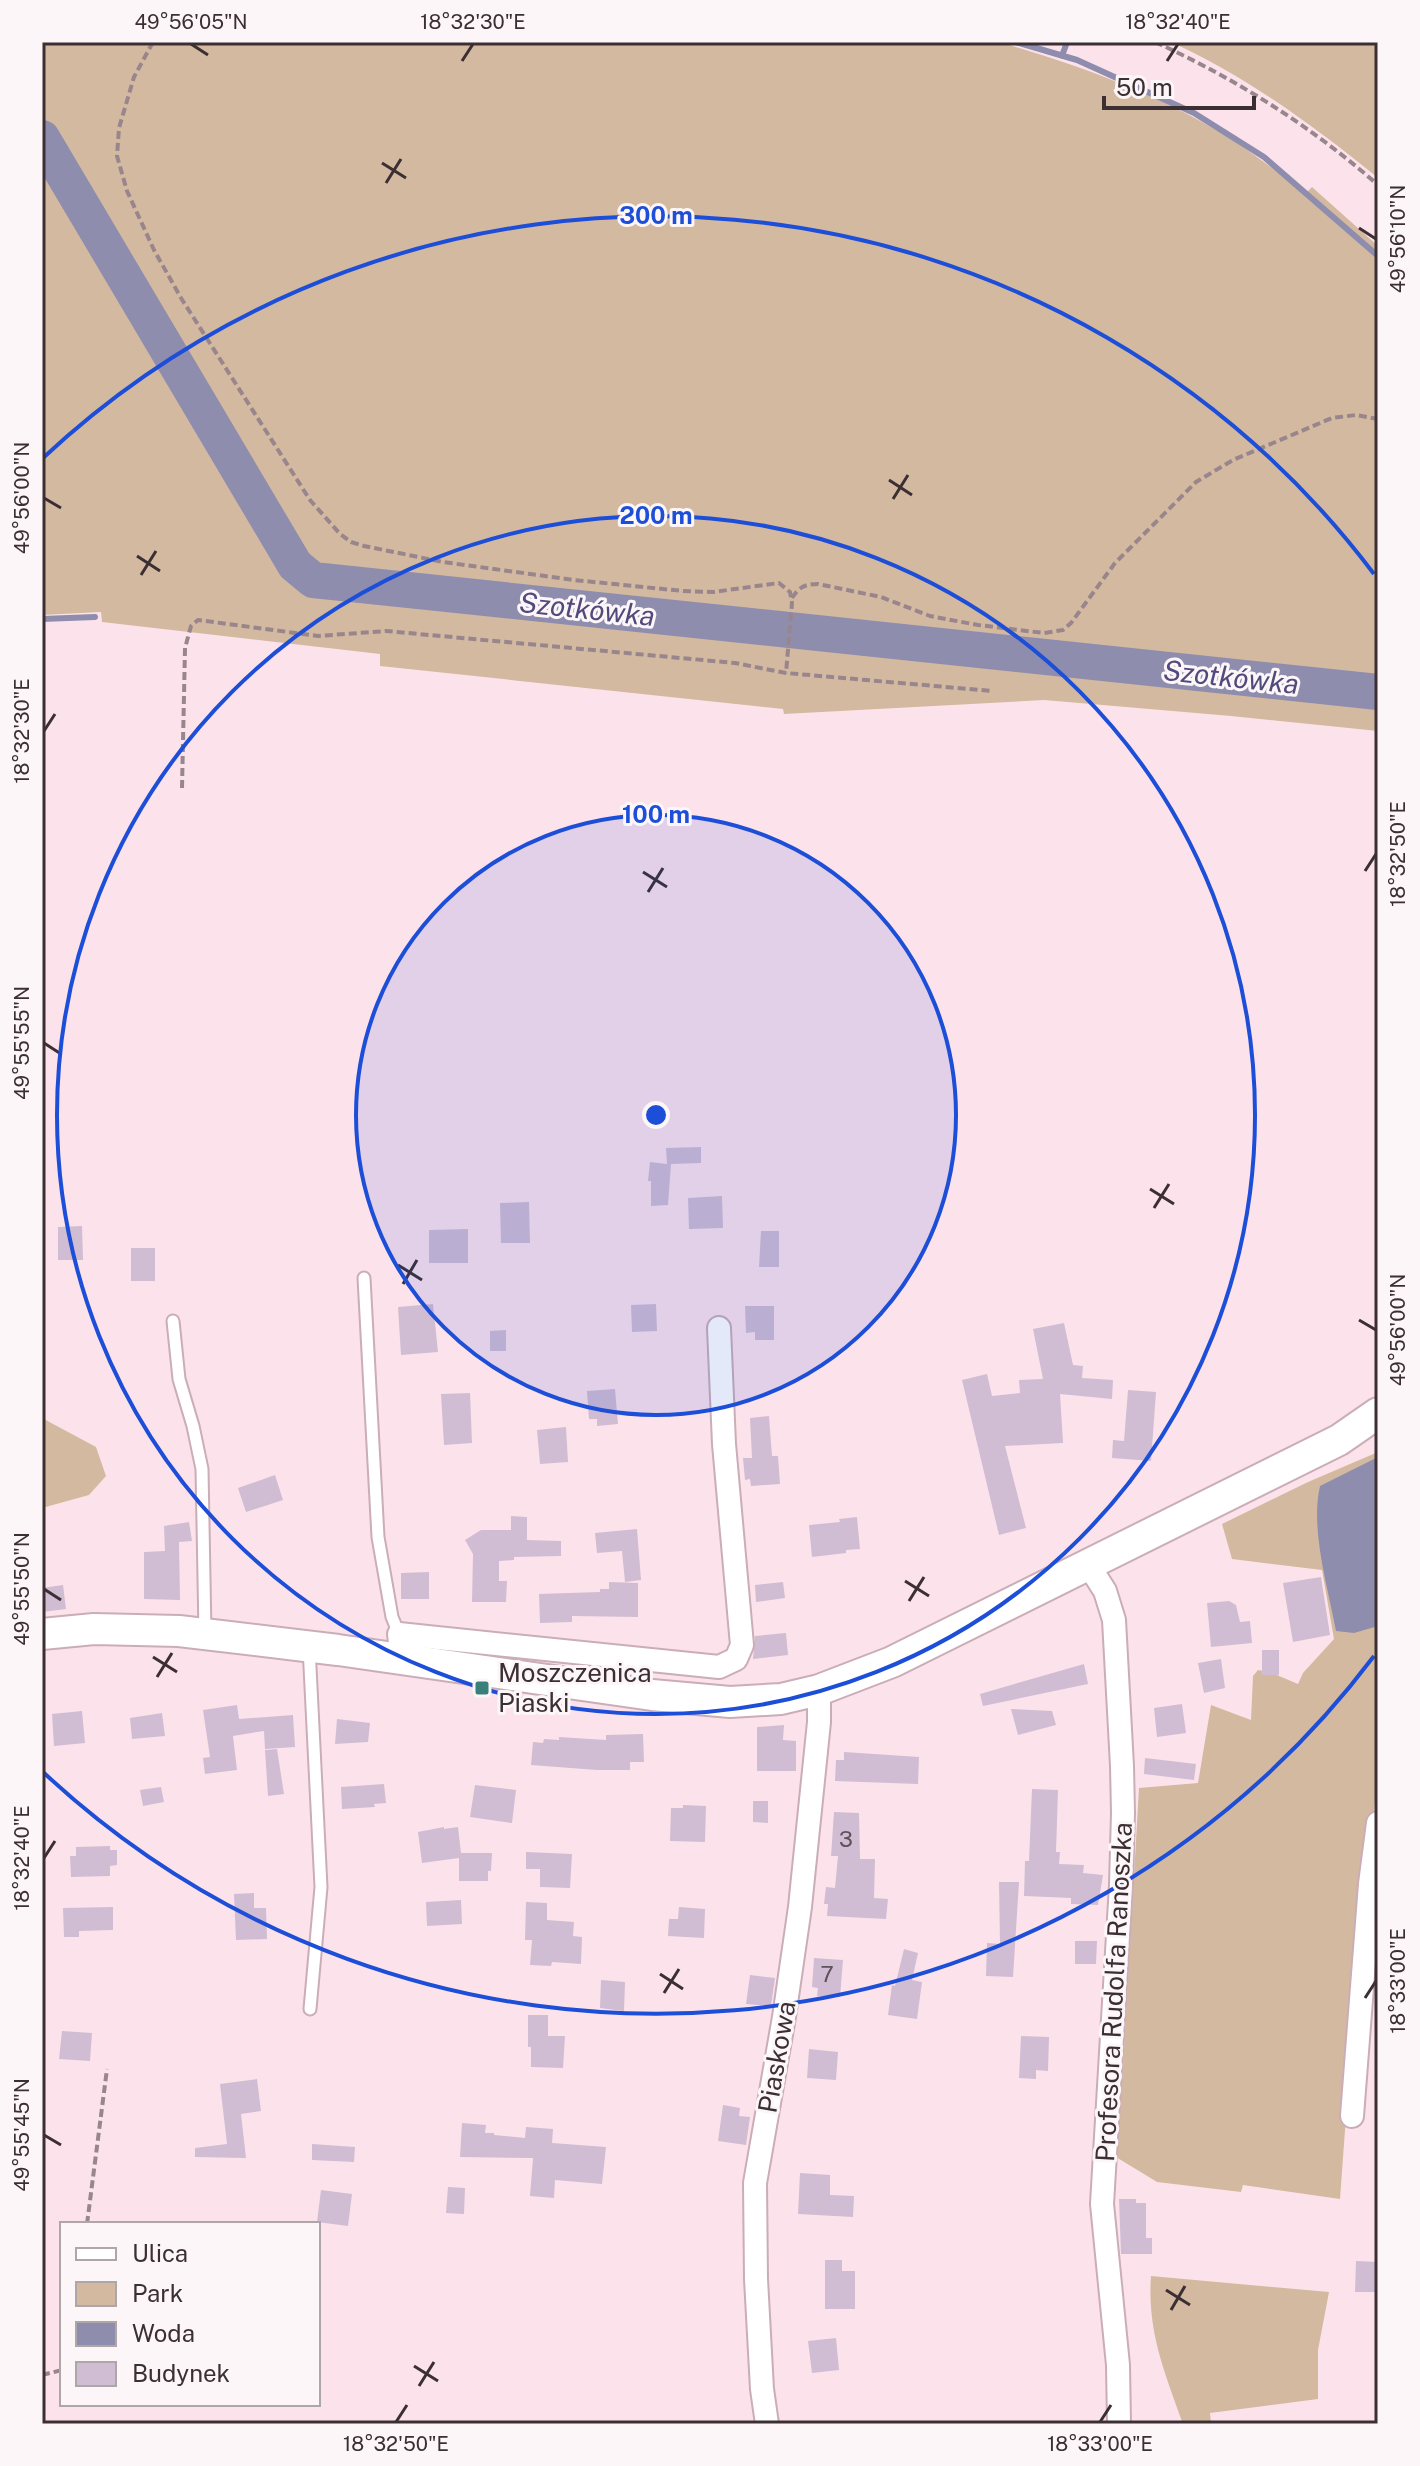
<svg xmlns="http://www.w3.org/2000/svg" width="1420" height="2466" font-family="'Public Sans',sans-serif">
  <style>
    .green { fill: #d4b9a1 }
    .water { fill: #8f8dae }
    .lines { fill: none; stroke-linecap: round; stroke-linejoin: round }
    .stream { stroke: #8f8dae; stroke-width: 6 }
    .river { stroke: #8f8dae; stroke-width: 36 }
    .building { fill: #d0bdd3 }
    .lane-casing { stroke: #cbadb7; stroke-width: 15 }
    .street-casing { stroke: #cbadb7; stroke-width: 26 }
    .secondary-casing { stroke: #cbadb7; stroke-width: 34 }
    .path { stroke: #99868c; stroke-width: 4; stroke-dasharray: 8 4; stroke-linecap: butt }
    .lane { stroke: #fff; stroke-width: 11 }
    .street { stroke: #fff; stroke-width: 22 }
    .secondary { stroke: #fff; stroke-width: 30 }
    .ticks { fill: none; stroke: #3b2f33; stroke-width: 3 }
    .ring { fill: none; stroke: #1d4ed8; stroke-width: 4 }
    .poi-dot { fill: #388079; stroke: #fcf6f8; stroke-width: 3 }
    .labels { text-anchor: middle; stroke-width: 6; stroke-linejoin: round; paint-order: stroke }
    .number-label { font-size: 22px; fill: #60525b }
    .poi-label { font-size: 26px; fill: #3b2f33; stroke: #fcf6f8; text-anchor: start }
    .street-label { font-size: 26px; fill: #3b2f33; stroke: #fcf6f8 }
    .water-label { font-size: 28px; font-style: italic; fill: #514a7c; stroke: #fcf6f8 }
    .centre { fill: #1d4ed8; stroke: #fcf6f8; stroke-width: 4 }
    .ring-label { font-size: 24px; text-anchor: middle; font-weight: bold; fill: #1d4ed8; stroke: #fcf6f8; stroke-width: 6; stroke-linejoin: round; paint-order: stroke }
    .neatline { fill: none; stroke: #3b2f33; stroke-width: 3 }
    .ticks-label { font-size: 20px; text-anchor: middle; fill: #3b2f33 }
  </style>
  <rect width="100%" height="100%" fill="#fce3eb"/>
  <path class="green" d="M42,42H999C1078,65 1156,93 1226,136C1254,153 1280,175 1306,193L1312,187L1378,246V731L1231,716L1044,700L784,714L783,709L380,666V654L102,622L101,612L42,615Z
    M1171,42H1378V178C1313,125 1247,77 1171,42Z
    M42,1418L96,1447L106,1476L89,1495L42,1508Z
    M1378,1452V1770L1352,2034L1340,2199L1243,2185L1241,2192L1157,2182L1116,2157L1123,2067L1139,1788L1198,1783L1211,1705L1251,1720L1253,1676L1258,1670L1272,1673L1298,1684L1303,1673L1334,1639L1322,1570L1232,1559L1222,1524L1308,1482Z
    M1151,2276L1329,2292L1318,2350V2399L1210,2413L1211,2424H1183C1165,2373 1147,2332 1151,2276Z"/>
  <path class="water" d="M1378,1457V1626L1354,1633L1336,1631C1328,1587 1310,1530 1320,1486Z"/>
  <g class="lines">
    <path class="stream" d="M1016,42L1077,60L1194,113L1264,157L1378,256
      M1062,56L1067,42
      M42,619L95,617"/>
    <path class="river" d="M42,138L295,565L313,580L1378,692"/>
  </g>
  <path class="building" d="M701,1147V1163L671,1164L668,1205L651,1206V1181H648L650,1162L667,1164L666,1148Z
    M722,1196L723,1228L689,1229L688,1198Z
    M529,1202L530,1243H501L500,1203Z
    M82,1226L83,1260H58V1227Z
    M468,1229V1263H429V1230Z
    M761,1231H779V1267H759Z
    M131,1248H155V1281H131Z
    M433,1304L438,1352L401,1355L398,1307Z
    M656,1304L657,1331L632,1332L631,1305Z
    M745,1306H774V1340H755V1332L746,1333Z
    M1064,1323L1073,1365L1083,1366L1082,1378L1113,1380L1112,1399L1060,1394L1063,1443L1005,1446L1026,1528L999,1535L962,1380L987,1374L992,1396L1020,1393L1019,1380L1043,1379L1033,1329Z
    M506,1330V1351H490V1331Z
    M615,1389L618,1424L597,1426V1419H589L587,1391Z
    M1128,1390L1156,1392L1151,1461L1112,1458L1113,1440L1124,1441Z
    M470,1393L472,1443L444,1445L441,1394Z
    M769,1416L772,1456H778L780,1484L751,1486L750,1479L745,1480L743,1458H752L750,1418Z
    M566,1427L568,1462L540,1464L537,1430Z
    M275,1475L283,1500L246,1512L238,1488Z
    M511,1516L527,1517V1540L561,1541V1556L514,1557V1560L499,1561V1581H507L506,1602H472L473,1554L465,1540L481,1530H511Z
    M857,1517L860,1549L846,1550V1553L812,1557L809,1525L840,1522L839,1519Z
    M189,1522L192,1541L179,1542L180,1600L144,1599V1552L165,1551L164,1526Z
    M637,1529L641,1580L625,1582L622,1551L597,1553L595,1533Z
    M429,1572V1599H401V1573Z
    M1321,1577L1330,1635L1293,1642L1283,1583Z
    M609,1582L638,1583V1617L572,1616V1622L540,1623L539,1594L600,1592V1589H609Z
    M783,1582L785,1598L756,1602L755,1585Z
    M63,1585L66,1609L42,1612V1588Z
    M1229,1601L1236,1605L1240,1622L1250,1621L1252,1643L1211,1647L1207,1603Z
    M786,1633L788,1655L753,1659L755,1636Z
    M1262,1650H1279V1675H1262Z
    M1221,1659L1225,1688L1204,1693L1198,1663Z
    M1084,1664L1088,1684L983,1706L980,1694Z
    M1182,1704L1186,1733L1157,1737L1154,1708Z
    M237,1705L239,1719L293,1715L295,1747L265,1749L264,1731L233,1736L237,1770L205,1774L203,1758L210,1757L203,1710Z
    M1011,1709L1052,1711L1056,1725L1018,1735Z
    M82,1711L85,1743L54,1746L52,1714Z
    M162,1713L165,1736L132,1739L130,1718Z
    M337,1719L370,1723L368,1742L335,1744Z
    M784,1725L783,1740L796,1741V1771H757V1727Z
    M643,1734L644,1762H630V1770H597L531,1765L533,1742L543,1743L544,1739L559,1740V1737L606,1740V1735Z
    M277,1749L284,1794L268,1796L265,1750Z
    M844,1752L919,1757L918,1784L835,1781L836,1760H844Z
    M1145,1758L1196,1764L1194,1780L1144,1774Z
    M384,1784L386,1803L374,1804L375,1807L342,1809L341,1787Z
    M475,1785L516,1790L512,1823L470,1817Z
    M161,1787L164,1802L143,1806L140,1790Z
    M1032,1789L1058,1790L1056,1852H1060L1059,1864L1084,1865L1083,1873L1103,1875L1098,1905L1071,1904V1898L1024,1896L1025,1861H1029Z
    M753,1801H768V1823L753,1822Z
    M683,1805L706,1806L705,1842L670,1841L671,1808H683Z
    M834,1812L859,1813L860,1859H875L874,1898L888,1899L886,1919L827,1916L828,1904H824L826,1887L835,1888L838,1856H831Z
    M444,1827V1829L458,1827L461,1853H492L491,1871H488V1881H459V1858L422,1863L418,1832Z
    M110,1846V1850H117V1865L110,1866V1876L71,1877L70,1856H76V1847Z
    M526,1852L572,1854L570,1888L540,1887V1869H526Z
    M999,1882H1019L1013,1977L986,1976L987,1943L1000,1944Z
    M254,1893V1908H266L267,1939L236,1940L234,1894Z
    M461,1900L462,1924L427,1926L426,1902Z
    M526,1902L547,1903V1920L574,1922L573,1936L582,1937L581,1964L552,1962L551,1966L530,1965L532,1940H525Z
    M113,1907V1930L79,1931V1937H64L63,1908Z
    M679,1907L705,1909L704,1938L668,1936L669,1919H678Z
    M1075,1941H1097L1096,1964H1075Z
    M904,1949L918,1953L912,1980L922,1982L917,2019L888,2015L892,1985L895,1986Z
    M814,1958L843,1960L840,1997L817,1996L818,1988L812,1987Z
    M750,1975L775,1978L771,2006L746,2004Z
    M601,1980L625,1982L624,2011L600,2008Z
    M528,2015H548V2036H565L563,2068L531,2067V2047H528Z
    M62,2031L92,2033L90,2061L59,2059Z
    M1021,2036L1049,2037L1048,2071L1036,2070V2079L1019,2078Z
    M809,2049L838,2052L836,2080L807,2078Z
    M257,2079L261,2111L241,2114L246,2158L195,2157V2148L227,2144L220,2084Z
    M723,2105L740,2108L739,2116L750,2117L746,2145L718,2141Z
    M462,2123L486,2125L485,2133H494V2135L525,2138L526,2127L553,2129L552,2143L606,2147L602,2184L555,2180L554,2198L530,2196L533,2158L460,2157Z
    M312,2144L355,2147L354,2162L312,2160Z
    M800,2173L830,2175V2195L854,2196L853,2217L798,2214Z
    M448,2187L465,2188L464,2214L446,2213Z
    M321,2190L352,2194L348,2226L317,2222Z
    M1119,2199H1136V2203H1146V2238H1152V2254H1121Z
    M825,2260H842V2271H855V2309H825Z
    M1356,2261L1378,2262V2292H1355Z
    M836,2338L839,2370L812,2373L808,2341Z"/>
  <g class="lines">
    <g class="lane-casing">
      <path id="lane" d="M364,1278L378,1537L392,1617L399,1634
        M173,1321L179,1379L193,1426L202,1469L205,1633
        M309,1647L321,1887L310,2009"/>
    </g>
    <g class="street-casing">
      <path id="street" d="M1089,1566L1105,1591L1114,1620L1122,1766L1123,1813L1121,1885L1102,2204L1118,2365L1119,2424
        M402,1660L399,1634L719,1667L736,1659L742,1645L724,1444L719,1328
        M1352,2116L1370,1884L1378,1823
        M767,2424L762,2389L756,2279L755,2183L784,2017L800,1907L819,1722V1690"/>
    </g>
    <g class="secondary-casing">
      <path id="secondary" d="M42,1634L94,1629L179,1631L338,1650L652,1695L730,1702L781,1699L819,1690L892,1662L1339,1440L1378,1413"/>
    </g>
    <path class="path" d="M153,42L134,77L119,128L117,156L127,191L154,250L181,298L310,500L340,534L351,542L364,546L443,562L574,580L683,591L713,592L779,583L790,592L792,603L786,673
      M1155,42C1236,79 1311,126 1378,185
      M792,598C799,587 805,584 818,584L881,597L930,616L978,625L1044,633L1063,630L1071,623L1115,563L1196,482L1233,460L1332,418L1356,415L1378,419
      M182,788L185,648L191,626L198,620L318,636L386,631L735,663L786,673L992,691
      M87,2224L107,2069
      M42,2375L62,2370"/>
    <use href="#lane" class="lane"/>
    <use href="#street" class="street"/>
    <use href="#secondary" class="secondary"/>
  </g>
  <path class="ticks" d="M191,44L208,55M462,61L473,44M1167,61L1178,44M382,163L406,178M386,183L401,159M1359,228L1376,239M889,480L912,495M44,498L61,508M893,499L908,475M137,556L160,571M141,575L156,551M44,731L55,714M1365,871L1376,854M643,872L667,887M648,892L663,868M44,1043L61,1054M1150,1189L1174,1204M1154,1208L1169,1184M398,1265L422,1280M403,1284L417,1260M1359,1320L1376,1330M905,1581L929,1596M44,1589L61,1600M909,1601L924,1577M153,1657L177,1672M157,1677L172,1653M44,1858L55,1841M660,1974L683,1989M664,1993L679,1969M1365,1998L1376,1981M44,2135L61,2145M1166,2290L1190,2305M1171,2310L1185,2286M414,2366L438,2381M419,2386L434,2362M396,2422L407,2405M1100,2422L1111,2405"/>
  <circle cx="656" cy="1115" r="300" fill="#1d4ed8" fill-opacity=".12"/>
  <g class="ring">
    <circle cx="656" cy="1115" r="300"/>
    <circle cx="656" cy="1115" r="599"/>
    <path d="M1374 1656A899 899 0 0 1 43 1772M43 458A899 899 0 0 1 1374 574"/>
  </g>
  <rect class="poi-dot" x="474" y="1680" width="16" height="16" rx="4"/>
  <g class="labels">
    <g class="number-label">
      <text x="846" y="1847">3</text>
      <text x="827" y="1982">7</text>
    </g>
    <g class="poi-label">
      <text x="498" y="1682">Moszczenica<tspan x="498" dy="30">Piaski</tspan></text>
    </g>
    <g class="street-label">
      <text transform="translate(1114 1992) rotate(-87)" y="9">Profesora Rudolfa Ranoszka</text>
      <text transform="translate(777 2057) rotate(-80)" y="9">Piaskowa</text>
    </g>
    <g class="water-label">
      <text transform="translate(587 609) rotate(6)" y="10">Szotkówka</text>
      <text transform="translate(1231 677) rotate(6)" y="10">Szotkówka</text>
    </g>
  </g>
  <circle cx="656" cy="1115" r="12" class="centre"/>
  <g class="ring-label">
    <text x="656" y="224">300 m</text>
    <text x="656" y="524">200 m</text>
    <text x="656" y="823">100 m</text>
  </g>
  <rect width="1420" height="2466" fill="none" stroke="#fcf6f8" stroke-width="88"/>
  <rect x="60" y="2222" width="260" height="184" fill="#fcf6f8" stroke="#afa6a9" stroke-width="2"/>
  <rect x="76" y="2248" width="40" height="12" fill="#ffffff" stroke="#afa6a9" stroke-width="2"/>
  <text x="132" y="2262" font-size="24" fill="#3b2f33">Ulica</text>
  <rect x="76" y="2282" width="40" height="24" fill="#d4b9a1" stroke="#afa6a9" stroke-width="2"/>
  <text x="132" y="2302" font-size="24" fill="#3b2f33">Park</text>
  <rect x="76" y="2322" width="40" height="24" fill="#8f8dae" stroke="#afa6a9" stroke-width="2"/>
  <text x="132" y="2342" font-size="24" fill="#3b2f33">Woda</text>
  <rect x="76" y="2362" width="40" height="24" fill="#d0bdd3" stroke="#afa6a9" stroke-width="2"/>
  <text x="132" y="2382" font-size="24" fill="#3b2f33">Budynek</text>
  <path d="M1104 96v12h150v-12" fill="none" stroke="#3b2f33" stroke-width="4"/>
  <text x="1116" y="96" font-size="24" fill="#3b2f33" stroke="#fcf6f8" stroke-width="6" paint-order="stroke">50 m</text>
  <rect x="44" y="44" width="1332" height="2378" class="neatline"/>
  <g class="ticks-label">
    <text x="191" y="29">49°56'05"N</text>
    <text x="473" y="29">18°32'30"E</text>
    <text x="1178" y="29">18°32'40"E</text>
    <text transform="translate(1398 239) rotate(-90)" y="7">49°56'10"N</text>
    <text transform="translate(22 498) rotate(-90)" y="7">49°56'00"N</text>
    <text transform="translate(22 731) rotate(-90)" y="7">18°32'30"E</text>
    <text transform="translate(1398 854) rotate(-90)" y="7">18°32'50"E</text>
    <text transform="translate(22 1043) rotate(-90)" y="7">49°55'55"N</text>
    <text transform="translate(1398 1330) rotate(-90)" y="7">49°56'00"N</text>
    <text transform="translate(22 1589) rotate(-90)" y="7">49°55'50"N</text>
    <text transform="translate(22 1858) rotate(-90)" y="7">18°32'40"E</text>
    <text transform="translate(1398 1981) rotate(-90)" y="7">18°33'00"E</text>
    <text transform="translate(22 2135) rotate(-90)" y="7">49°55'45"N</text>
    <text x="396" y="2451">18°32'50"E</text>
    <text x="1100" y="2451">18°33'00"E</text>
  </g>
</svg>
